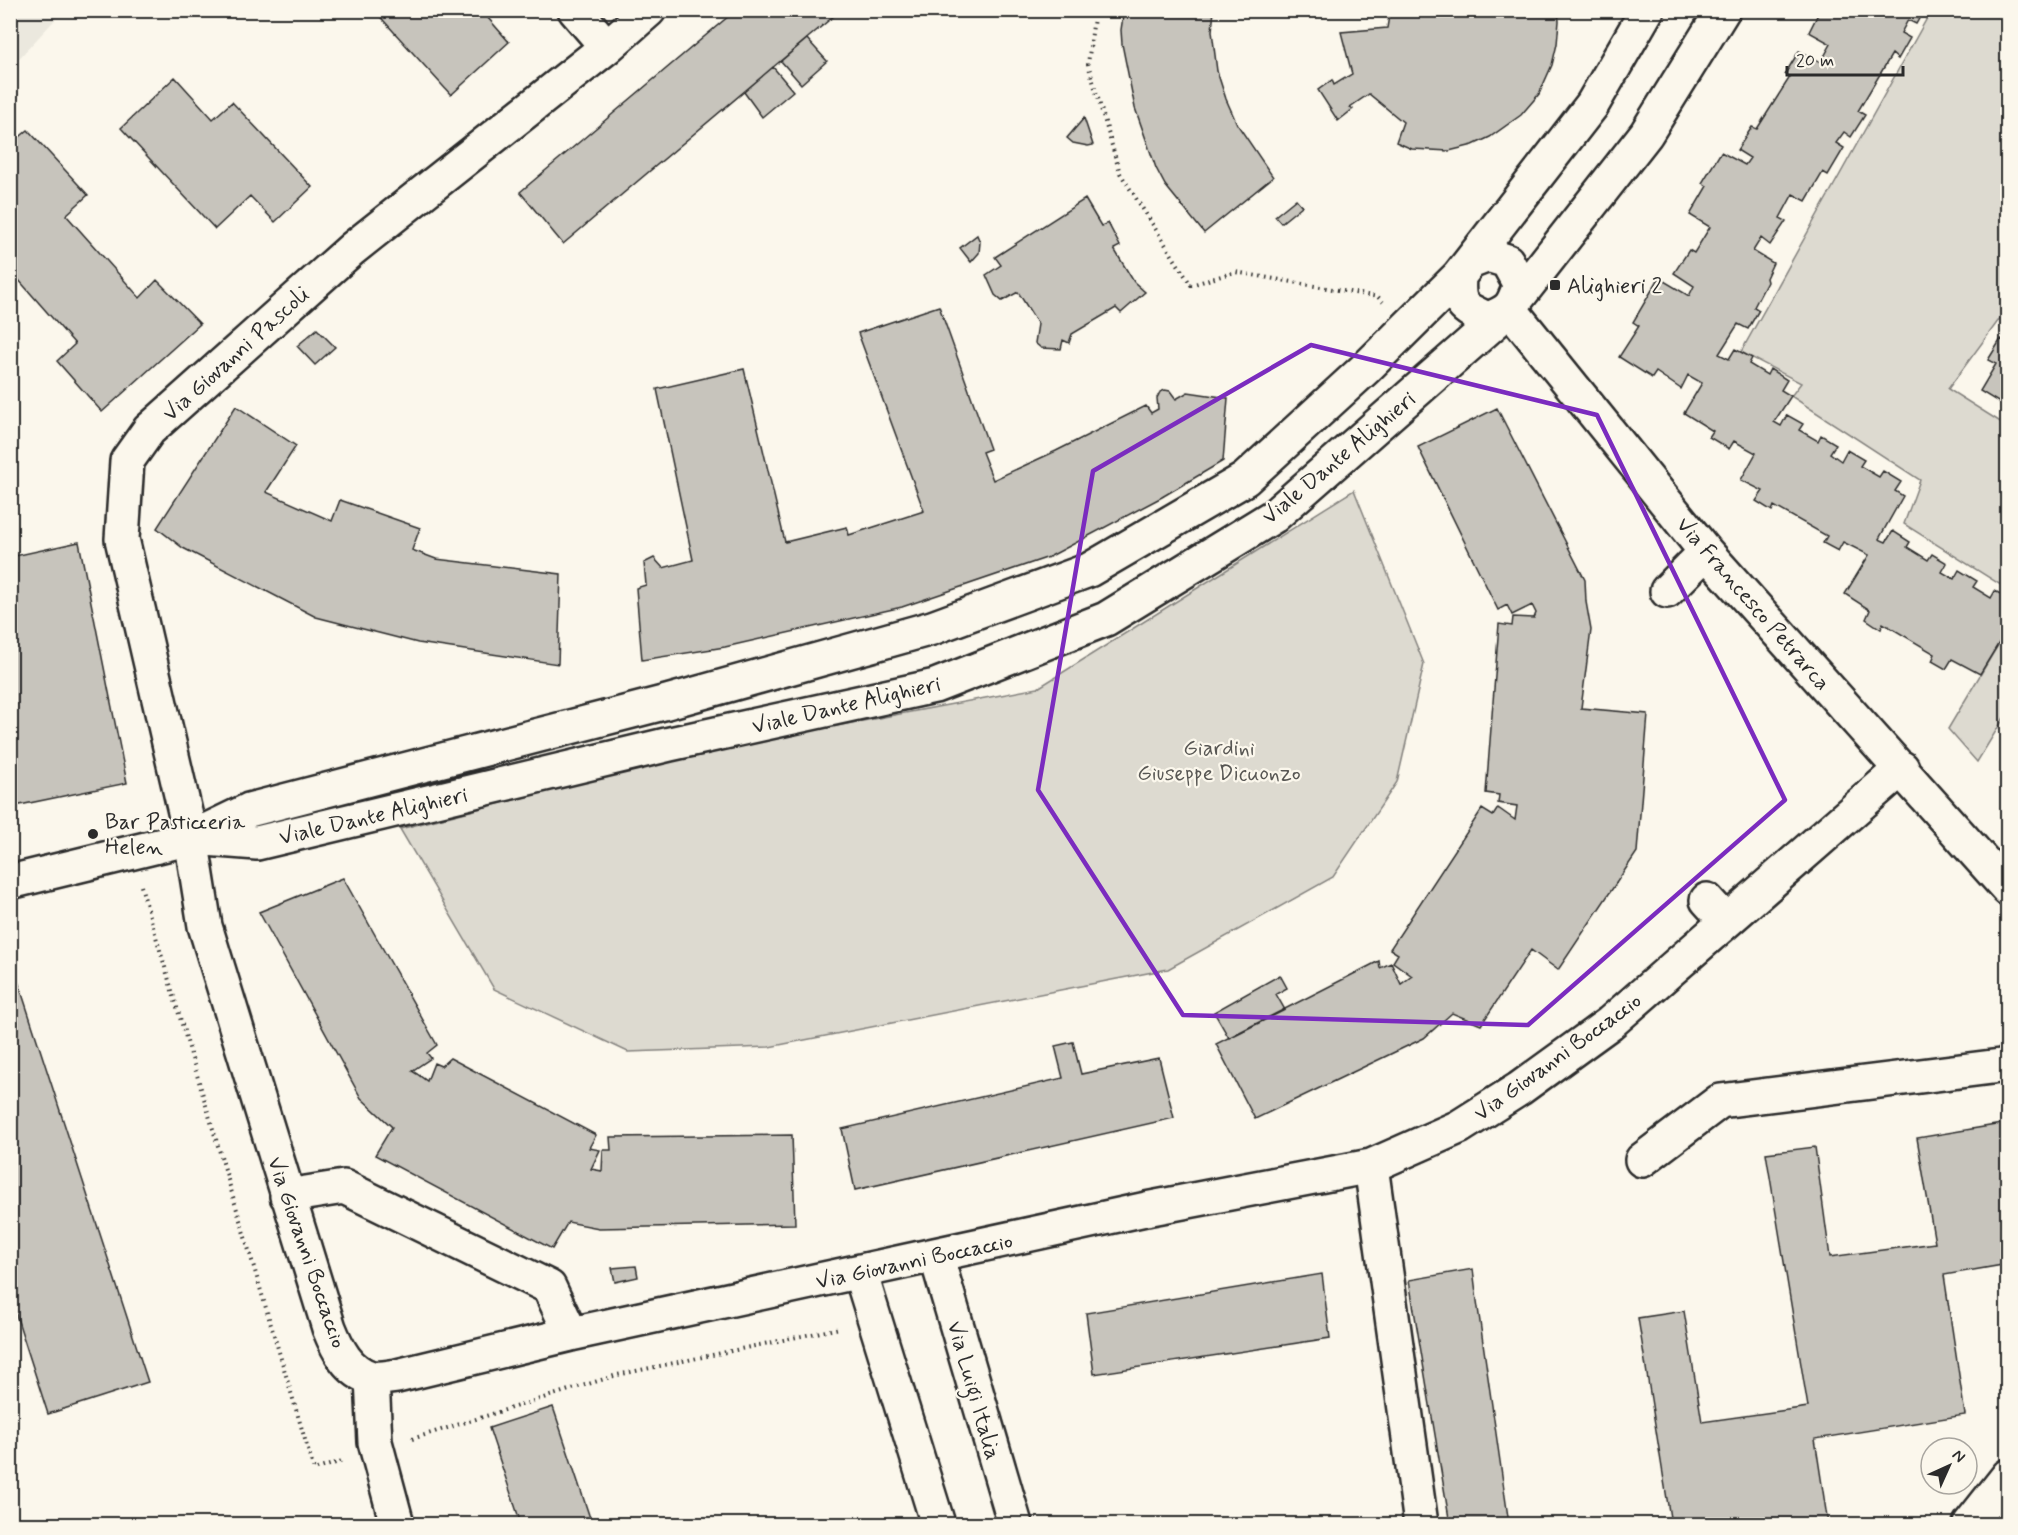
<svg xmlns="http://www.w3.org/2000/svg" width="2018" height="1535" font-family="Mynerve,sans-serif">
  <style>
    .built { fill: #ebe8de }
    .green { fill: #dddad0; stroke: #84827e; stroke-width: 1.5 }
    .building { fill: #c7c4bc; stroke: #2b2b2b; stroke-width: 1.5 }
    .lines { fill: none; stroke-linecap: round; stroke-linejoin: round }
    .minor-casing { stroke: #2b2b2b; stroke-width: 38 }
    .path { stroke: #2b2b2b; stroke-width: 4; stroke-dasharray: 1.5 4.5; stroke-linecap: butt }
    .minor { stroke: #fbf7ec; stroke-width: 33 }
    .marked { fill: none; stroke: #7b2cbf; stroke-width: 4.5; stroke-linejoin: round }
    .poi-dot { fill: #2b2b2b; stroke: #fbf7ec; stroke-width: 2 }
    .labels { text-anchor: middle; stroke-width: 4.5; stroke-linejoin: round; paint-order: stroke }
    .poi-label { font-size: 22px; fill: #2b2b2b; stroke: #fbf7ec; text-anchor: start }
    .street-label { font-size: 22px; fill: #2b2b2b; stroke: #fbf7ec }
    .park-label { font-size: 22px; fill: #585754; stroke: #fbf7ec }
  </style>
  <rect width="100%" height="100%" fill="#fbf7ec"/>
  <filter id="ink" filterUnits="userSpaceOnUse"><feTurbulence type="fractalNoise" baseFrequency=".0167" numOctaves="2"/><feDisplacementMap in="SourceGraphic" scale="12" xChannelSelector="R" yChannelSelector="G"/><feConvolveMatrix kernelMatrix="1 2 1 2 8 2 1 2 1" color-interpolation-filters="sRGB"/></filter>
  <g filter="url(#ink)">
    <path class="built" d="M11,10L63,11L11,67L10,11Z"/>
    <path class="green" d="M1931,11H2007V309L1948,389L2007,426V589L1904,524L1920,480L1791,396L1801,383L1741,352Z
      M1354,490L1424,664L1397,782L1333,877L1168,969L769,1047L628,1052L494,989L400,829L713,749L1038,688Z
      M2007,630V713L1977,762L1948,729Z"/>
    <path class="building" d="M374,10H481L509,42L451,95Z
      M736,10H841L563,244L520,192Z
      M1124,10H1214L1212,31L1217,71L1226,99L1237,124L1273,177L1204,233L1165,185L1156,168L1135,108L1122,44L1121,30Z
      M1371,10H1558L1559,21L1557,44L1552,65L1539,94L1521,115L1490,137L1473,145L1449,151L1412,149L1396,142L1403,122L1369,94L1350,107L1353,109L1338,121L1318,90L1332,80L1334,85L1352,74L1341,32L1387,28L1389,16Z
      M1820,10H1924L1916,24L1908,20L1901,33L1910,38L1898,59L1892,54L1858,111L1865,115L1851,137L1844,132L1836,143L1844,148L1828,175L1823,172L1806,201L1793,194L1780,218L1786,221L1770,245L1761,238L1753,251L1773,263L1766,278L1767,282L1754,307L1759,310L1748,329L1738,324L1719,354L1729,359L1735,349L1752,358L1749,364L1767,375L1770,369L1787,380L1781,390L1791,396L1774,422L1781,426L1787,415L1803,424L1799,430L1818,441L1821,435L1836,444L1830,453L1841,461L1847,450L1864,460L1860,466L1879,477L1883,471L1901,482L1895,491L1903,496L1879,539L1886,542L1893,531L1910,542L1907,547L1928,560L1932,554L1947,563L1942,572L1954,579L1959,570L1977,581L1973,587L1991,598L1995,591L2008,598L2006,612L2008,628L1980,674L1952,659L1946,669L1932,661L1935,654L1883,623L1881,629L1866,619L1870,610L1845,594L1869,555L1843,542L1838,551L1823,543L1827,536L1774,506L1772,511L1756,501L1763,491L1741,480L1756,453L1734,441L1729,449L1709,437L1713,431L1684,413L1702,383L1688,375L1681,389L1656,372L1652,378L1619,357L1639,326L1633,322L1659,278L1689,296L1694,286L1674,273L1689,250L1694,253L1710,227L1690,215L1707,186L1702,183L1721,152L1745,165L1750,158L1737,150L1752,127L1757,129L1790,77L1785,74L1799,51L1821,62L1831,44L1809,32Z
      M807,39L827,61L801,84L781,61Z
      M773,67L793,91L762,117L744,92Z
      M175,77L213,119L232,102L312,187L275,222L250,196L215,229L121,128Z
      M1084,118L1093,145L1088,146L1073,143L1067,138Z
      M28,130L88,195L66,215L140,298L157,280L200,324L102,412L57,361L75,344L10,270V145Z
      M1085,199L1101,226L1108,223L1120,246L1114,249L1134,282L1145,292L1121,313L1116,308L1072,334L1069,343L1063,340L1061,349L1041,348L1035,343L1038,324L1018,292L1002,301L995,295L986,275L1001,265L995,257Z
      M1296,199L1302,206L1281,223L1275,216Z
      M977,235L980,242L979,253L971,262L960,248Z
      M939,306L990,449L982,452L993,480L1056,451L1146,406L1151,413L1158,409L1157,398L1160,392L1165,390L1170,391L1176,399L1188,392L1228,398L1223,461L1162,497L1049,557L902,607L725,647L642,660L636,588L646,585L644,563L654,558L663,568L693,560L657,389L744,369L785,542L847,527L849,535L924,511L858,333Z
      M317,329L335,347L315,365L297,346Z
      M2001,339L2008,342V408L1980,391L1996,364L1988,360Z
      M236,406L296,446L266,492L332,521L340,500L420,528L412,550L436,559L561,574L558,664L418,643L316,617L183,548L157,528Z
      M1497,408L1585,580L1586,602L1591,630L1581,708L1648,714L1637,852L1558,970L1531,950L1481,1025L1452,1013L1424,1038L1255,1119L1216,1044L1379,961L1380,968L1391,963L1401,984L1412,976L1393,962L1398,954L1390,949L1482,809L1493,816L1498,808L1515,820L1517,806L1498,803L1499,795L1486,793L1499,624L1512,626L1513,617L1534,618L1536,613L1532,605L1512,615L1507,605L1498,610L1418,447Z
      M79,542L127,783L10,807V557Z
      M343,878L437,1045L427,1053L431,1058L412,1071L417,1074L427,1081L434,1063L441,1066L450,1058L596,1135L589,1148L600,1150L591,1169L602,1171L603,1150H611L610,1137L792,1135L795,1224L599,1228L568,1222L552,1249L375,1155L392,1127L361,1098L259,912Z
      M15,972L148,1382L48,1414L10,1296V973Z
      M1280,975L1287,988L1276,994L1285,1010L1229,1038L1214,1012Z
      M1073,1042L1081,1074L1159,1058L1174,1118L855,1190L842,1129L1063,1078L1055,1046Z
      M2008,1123V1264L1944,1275L1965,1415L1815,1439L1828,1524H1671L1638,1318L1684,1311L1702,1422L1808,1407L1766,1153L1815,1147L1830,1257L1935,1243L1917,1138Z
      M636,1266L638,1277L615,1282L612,1268Z
      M1473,1269L1477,1301L1509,1524H1450L1409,1280Z
      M1322,1274L1330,1338L1094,1374L1086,1313Z
      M553,1407L592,1524H521L489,1428Z"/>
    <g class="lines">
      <g class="minor-casing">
        <path id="minor" d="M575,10L607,47
          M649,10L607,47L352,249L149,430L127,461L122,539L191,838L205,926L329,1328C337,1348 348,1372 372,1378C379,1379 390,1377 397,1376L571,1334L1146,1209L1371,1166L1459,1127L1519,1089L1610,1023L1902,768
          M1459,276C1457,305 1462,308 1488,319C1511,310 1512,307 1520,285L1507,261L1488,255L1470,262
          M1512,305L1646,134L1723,10
          M1510,309L1706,552L2008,889
          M1667,591L1706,552
          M193,838L257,843L670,744L935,686L1106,619L1274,516L1506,312
          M10,882L191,838L249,810L667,702L932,628L1089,570L1245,479L1366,368L1459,276L1592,105L1647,10
          M1707,900L1726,921
          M1642,1160L1720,1101L2008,1065
          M1371,1166L1421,1524
          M287,1196L344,1187L549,1287L571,1334
          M936,1255L1015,1524
          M860,1272L938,1524
          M372,1378L375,1442L397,1524
          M1970,1524L2008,1476"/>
      </g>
      <path class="path" d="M1095,10L1088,64L1120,173L1191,285L1235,272L1378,297L1383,302
        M141,886L314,1470L342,1461
        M412,1439L617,1375L840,1328"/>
      <use href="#minor" class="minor"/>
    </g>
  </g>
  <path class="marked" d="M1311,345L1597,415L1785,800L1528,1025L1183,1015L1038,790L1093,471Z"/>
  <g class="poi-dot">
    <rect x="1549" y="279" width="12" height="12" rx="3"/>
    <circle cx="93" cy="834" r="6"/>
  </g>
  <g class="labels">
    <g class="poi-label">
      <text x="1567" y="293">Alighieri 2</text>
      <text x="105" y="829">Bar Pasticceria<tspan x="105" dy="25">Helen</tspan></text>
    </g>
    <g class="street-label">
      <text transform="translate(235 353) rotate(-42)" y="8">Via Giovanni Pascoli</text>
      <text transform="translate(1338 457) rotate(-40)" y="8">Viale Dante Alighieri</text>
      <text transform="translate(1754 603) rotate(49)" y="8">Via Francesco Petrarca</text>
      <text transform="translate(846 704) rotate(-13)" y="8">Viale Dante Alighieri</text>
      <text transform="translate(373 815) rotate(-13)" y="8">Viale Dante Alighieri</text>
      <text transform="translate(1557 1056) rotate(-36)" y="8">Via Giovanni Boccaccio</text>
      <text transform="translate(308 1252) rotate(71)" y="8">Via Giovanni Boccaccio</text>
      <text transform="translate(914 1260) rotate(-12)" y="8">Via Giovanni Boccaccio</text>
      <text transform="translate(975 1390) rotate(74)" y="8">Via Luigi Italia</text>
    </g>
    <g class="park-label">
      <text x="1219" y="755">Giardini<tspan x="1219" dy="25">Giuseppe Dicuonzo</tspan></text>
    </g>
  </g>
  <rect width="2018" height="1535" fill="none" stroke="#fbf7ec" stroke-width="36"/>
  <rect x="18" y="18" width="1982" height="1499" fill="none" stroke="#2b2b2b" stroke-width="2" filter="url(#ink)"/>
  <g transform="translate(1949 1466) rotate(45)"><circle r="28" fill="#fbf7ec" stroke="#a8a59f" stroke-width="1.5"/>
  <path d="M0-4.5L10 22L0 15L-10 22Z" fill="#2b2b2b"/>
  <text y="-9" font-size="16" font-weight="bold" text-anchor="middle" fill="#2b2b2b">N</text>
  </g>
  <path d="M1787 66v9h116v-9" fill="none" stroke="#2b2b2b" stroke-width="3"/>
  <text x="1796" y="66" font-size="18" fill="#2b2b2b" stroke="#fbf7ec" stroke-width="4.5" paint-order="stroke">20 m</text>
</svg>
